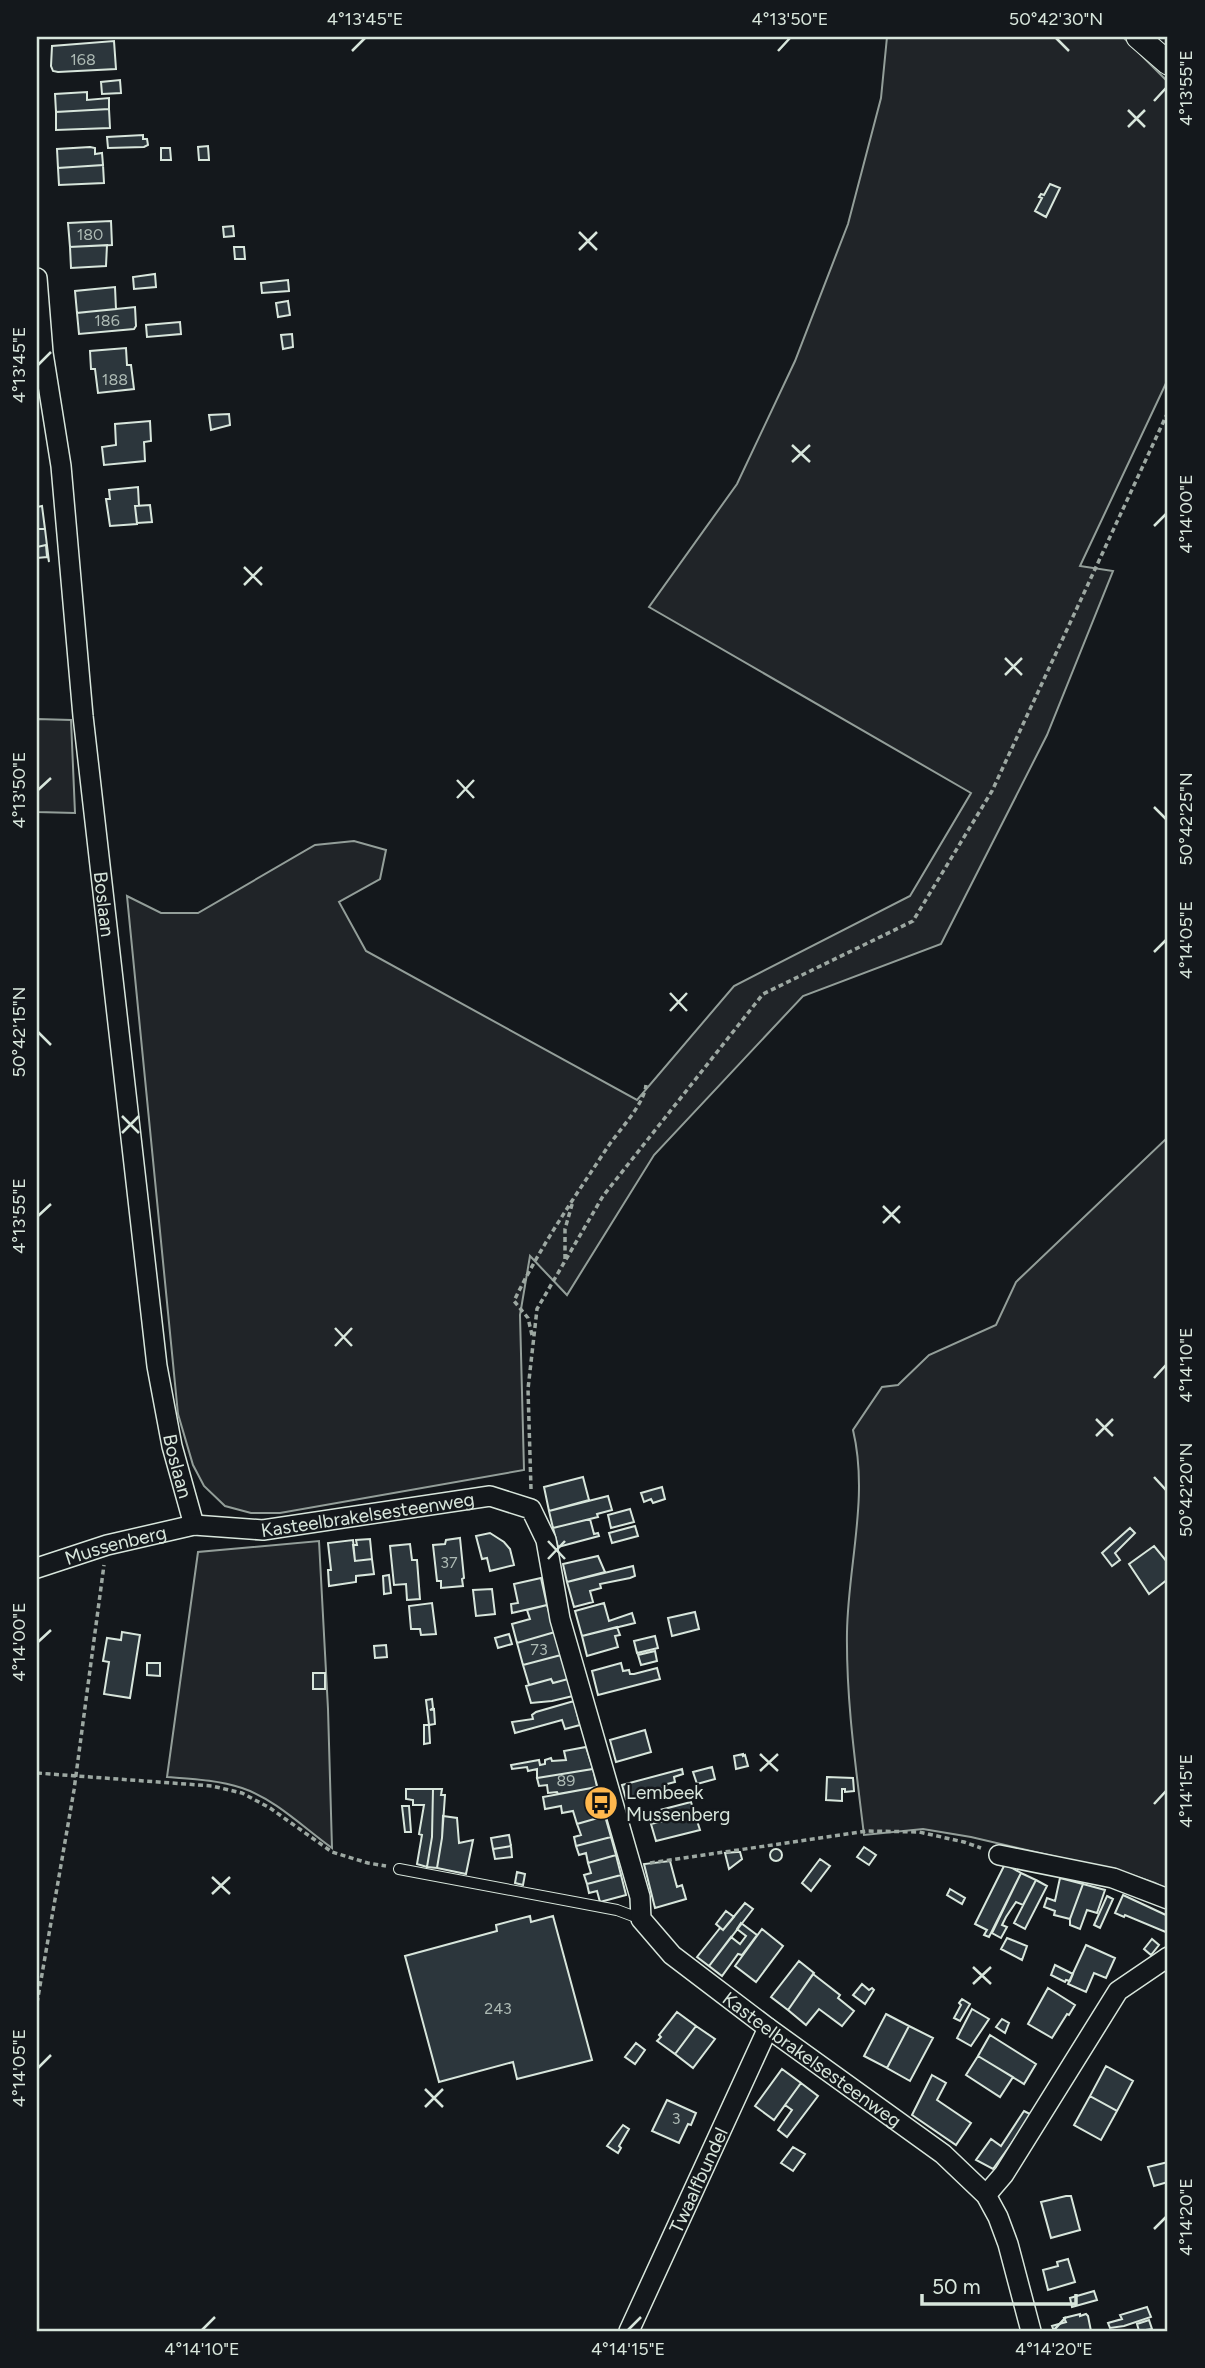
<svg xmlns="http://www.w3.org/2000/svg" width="1205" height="2368" font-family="Figtree,sans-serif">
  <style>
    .green { fill: #202428; stroke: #939e99; stroke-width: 2 }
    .building { fill: #2c363c; stroke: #d8e6dc; stroke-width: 2 }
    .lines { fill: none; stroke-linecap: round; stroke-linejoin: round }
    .service-casing { stroke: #d8e6dc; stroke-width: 12 }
    .minor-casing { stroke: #d8e6dc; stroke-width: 22 }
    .tertiary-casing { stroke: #d8e6dc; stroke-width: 25 }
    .path { stroke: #9da8a2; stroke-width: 3.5; stroke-dasharray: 5 3.5; stroke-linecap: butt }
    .service { stroke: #14181c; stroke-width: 10 }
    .minor { stroke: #14181c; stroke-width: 19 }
    .tertiary { stroke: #14181c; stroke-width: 23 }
    .ticks { fill: none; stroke: #d8e6dc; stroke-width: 2.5 }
    .labels { text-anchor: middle; stroke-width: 5; stroke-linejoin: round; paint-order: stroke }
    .number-label { font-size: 16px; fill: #adbab4 }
    .street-label { font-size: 19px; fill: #d8e6dc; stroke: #14181c }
    .poi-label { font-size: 19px; fill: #d8e6dc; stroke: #14181c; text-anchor: start }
    .neatline { fill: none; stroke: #d8e6dc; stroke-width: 2.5 }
    .ticks-label { font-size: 18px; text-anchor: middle; fill: #d8e6dc }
  </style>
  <rect width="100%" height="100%" fill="#14181c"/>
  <path class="green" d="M887,37H1123L1168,82V379L1080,566L1113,571L1047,735L941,944L803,996L654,1155L567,1295L530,1256L520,1315L524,1470L280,1513H251L225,1506L204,1486L193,1465L178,1414L127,896L161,913H198L315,845L354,841L386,850L380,879L339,902L366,951L637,1100L734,986L910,896L971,793L649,607L737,484L795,361L848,224L881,98Z
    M37,719L71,720L75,813L37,812Z
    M1168,1137V1890L1155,1883L1126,1873L971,1837L923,1829L864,1835C856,1768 846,1700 847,1632C848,1565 869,1497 853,1430L882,1387L898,1385L929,1355L996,1325L1016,1282Z
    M319,1541L328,1709L332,1848C304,1828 275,1799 242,1788C217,1780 192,1779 167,1777L198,1552Z"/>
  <path class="building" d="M114,41L116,69L58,72L53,71L51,66L52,46Z
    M120,80L121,93L102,94L101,82Z
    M87,92V100L109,98V109L56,112L55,94Z
    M109,109L110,128L56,130V112Z
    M143,135V139H147L148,145L144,147L108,148L107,137Z
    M208,146L209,160H199L198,147Z
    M90,147L95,148V154L102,153L103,165L58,168L57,149Z
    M161,148H170L171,160H161Z
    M103,165L104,183L59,185L58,168Z
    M1050,184L1060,188L1046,217L1035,211L1042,198L1039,197L1041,194L1044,195Z
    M111,221L112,245L70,247L68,223Z
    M233,226L234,236L224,237L223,227Z
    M107,245L106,266L71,268L70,247Z
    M234,247H244L245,259H235Z
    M155,274L156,287L134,289L133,277Z
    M288,280L289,291L262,293L261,283Z
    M115,287L116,309L77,313L75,291Z
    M288,301L290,315L278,317L276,303Z
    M135,307L136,326L134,329L79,334L77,313Z
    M180,322L181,334L147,337L146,325Z
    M292,334L293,347L283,349L281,335Z
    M126,348L127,365H131L134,389L98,393L95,369H91L90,351Z
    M229,414L230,425L211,430L209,415Z
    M150,421L151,441L144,442L145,461L104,465L102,447L116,445L115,424Z
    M138,487L139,506H135L137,524L110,526L106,499H110L109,490Z
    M150,505L152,522L137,523L135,506Z
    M42,506L45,529H37V507Z
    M37,529H45L49,562L46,545L37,547Z
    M46,545L47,557L37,558V547Z
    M583,1477L589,1500L549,1511L544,1487Z
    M662,1487L665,1499L653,1503L651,1499L644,1502L641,1493Z
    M608,1496L612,1510L597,1514L598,1517L553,1528L549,1511Z
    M630,1509L634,1522L611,1528L608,1515Z
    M590,1519L594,1534L598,1533L599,1536L558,1547L553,1528Z
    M635,1526L638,1536L612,1543L609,1533Z
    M1130,1528L1135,1533L1115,1553L1120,1560L1112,1566L1102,1553Z
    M490,1533L504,1542L510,1549L514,1565L490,1571L487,1558L482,1559L476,1536Z
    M460,1538L464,1578L462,1579L463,1586L441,1588V1581H437L433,1545L445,1544L446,1540Z
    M370,1539L372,1559L355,1561L353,1545H357L356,1540Z
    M353,1540L355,1561L372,1559L374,1574L356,1576V1582L329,1586L328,1570H331L328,1543Z
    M410,1544L412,1560H417L420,1599L407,1600L406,1584L394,1585L390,1546Z
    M1154,1546L1168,1563V1579L1149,1594L1129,1564Z
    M598,1556L605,1572L567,1582L563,1564Z
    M633,1566L635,1576L630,1578L600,1584L601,1588L590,1591L593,1602L574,1607L567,1582Z
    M389,1575L391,1593L384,1594L383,1576Z
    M541,1578L547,1605L512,1613L511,1604L518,1603L514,1584Z
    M492,1589L495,1614L476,1616L473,1590Z
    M432,1603L436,1634L421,1635L420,1629H411L409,1606Z
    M604,1603L609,1621L632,1613L635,1623L582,1636L575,1611Z
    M547,1605L555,1632L517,1643L512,1624L530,1619L527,1610Z
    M695,1612L699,1629L672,1636L668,1618Z
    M617,1627L620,1635L615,1636L618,1647L587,1656L582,1636Z
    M122,1632L140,1635L130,1698L104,1694L109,1662L103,1661L107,1638L121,1640Z
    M555,1632L561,1655L523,1665L517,1643Z
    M509,1634L512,1644L498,1648L495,1638Z
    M655,1636L658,1648L637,1653L634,1641Z
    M386,1645L387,1657L375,1658L374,1646Z
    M655,1651L657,1661L641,1665L638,1655Z
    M561,1655L568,1679L553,1683L551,1679L529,1685L523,1665Z
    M147,1663H160V1676L147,1675Z
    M621,1663L623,1671L629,1670L630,1674H634L657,1668L660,1679L598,1695L592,1671Z
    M313,1673H325V1689H313Z
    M551,1679L553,1683L568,1679L573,1696L552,1701L531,1703L526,1686Z
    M432,1699L433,1708L430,1710L434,1709L435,1724L429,1725L426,1700Z
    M574,1701L580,1725L565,1729L562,1720L515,1733L512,1722L533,1719L532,1715L536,1712Z
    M424,1725H429L430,1743L424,1744Z
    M645,1730L651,1752L616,1762L610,1740Z
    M586,1747L593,1769L537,1778V1769L528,1771L527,1767L512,1769L511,1765L539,1760L540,1765L545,1764V1760L551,1758L552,1761L566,1760L564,1751Z
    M743,1754V1756L745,1755L748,1766L736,1769L734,1756Z
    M712,1767L715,1779L697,1784L693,1772Z
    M593,1769L597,1787L558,1794L557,1792L548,1793L547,1785L539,1786L537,1778Z
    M682,1769L683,1774L674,1777L675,1782L667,1784V1787L626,1799L622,1785Z
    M827,1777L853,1778L854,1791L845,1792V1789H842V1801L826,1800Z
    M597,1787L605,1816L577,1824L573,1811L562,1813L561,1806L545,1809L543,1797Z
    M406,1789H433L432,1837L427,1867L417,1864L422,1835L419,1834L424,1805H413V1800L406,1799Z
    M433,1789H442L441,1795H445L442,1838L437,1868L427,1867L432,1837Z
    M691,1802L700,1830L656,1841L651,1824L663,1821L660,1810Z
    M402,1806H409L411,1832H405Z
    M443,1816L457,1818L459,1843L473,1840L466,1874L437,1868L442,1838Z
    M605,1816L611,1837L576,1846L574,1837L581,1835L577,1824Z
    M509,1835L511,1846L493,1849L491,1838Z
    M611,1837L616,1855L588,1863L586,1853L579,1855L576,1846Z
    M511,1846L512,1857L495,1859L493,1849Z
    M864,1847L876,1855L869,1865L857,1857Z
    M770 1855a6 6 0 1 1 12 0a6 6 0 1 1-12 0Z
    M737,1852H740L742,1859L729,1869L725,1853Z
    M616,1855L621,1875L587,1884L584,1875L591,1873L588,1863Z
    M820,1859L830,1866L811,1891L802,1883Z
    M670,1861L677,1887L682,1885L686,1899L655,1908L644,1864Z
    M1005,1864L1021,1873L989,1937L984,1935L987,1930L975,1924Z
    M517,1872L525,1874L523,1885L515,1883Z
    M1021,1873L1036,1880L1023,1905L1016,1902L1006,1917L1002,1925L1007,1927L1001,1938L992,1933Z
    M621,1875L626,1895L600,1902L597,1891L589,1893L587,1884Z
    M1060,1878L1083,1884L1070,1919L1054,1915L1055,1911L1044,1907L1047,1898L1055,1901Z
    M1036,1880L1047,1886L1025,1929L1014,1923Z
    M1083,1884L1105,1890L1097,1913L1087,1910L1080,1929L1070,1925V1919Z
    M950,1889L965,1898L962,1904L947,1895Z
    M1123,1895L1168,1916V1933L1125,1915L1124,1917L1115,1913Z
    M1107,1896L1113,1899L1100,1928L1094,1925Z
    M745,1903L753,1909L709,1966L697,1957L720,1928L723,1930Z
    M726,1911L734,1917L723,1930L716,1924Z
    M530,1916L531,1922L553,1916L592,2060L517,2079L513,2062L439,2082L405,1956L497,1931L496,1925Z
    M741,1923L757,1935L742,1955L738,1954L722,1976L709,1966L731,1937L740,1944L746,1936L737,1929Z
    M762,1929L783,1946L756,1982L735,1966Z
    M1007,1938L1027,1946L1022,1960L1001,1949Z
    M1152,1939L1159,1945L1151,1955L1144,1949Z
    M1086,1945L1115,1958L1106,1978L1094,1973L1086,1992L1068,1984Z
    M799,1961L814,1973L788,2010L771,1997Z
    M1055,1965L1073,1974L1070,1981L1066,1980L1065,1982L1051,1975Z
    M813,1974L840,1995L838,1998L854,2011L842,2026L819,2009L806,2025L788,2010Z
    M862,1984L869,1990L872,1988L874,1990L865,2004L853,1995Z
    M1048,1988L1075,2005L1069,2015L1067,2014L1052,2038L1028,2024Z
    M962,1999L970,2004L960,2021L954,2018L961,2005L959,2003Z
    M972,2009L989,2019L971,2046L957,2038Z
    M677,2012L696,2026L675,2054L657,2041L661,2037L659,2035Z
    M886,2014L909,2026L887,2068L864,2056Z
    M1002,2019L1009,2023L1005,2033L996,2027Z
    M696,2026L715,2039L693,2068L675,2054Z
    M909,2026L933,2038L910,2081L887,2068Z
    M990,2035L1036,2064L1024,2084L978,2056Z
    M636,2043L645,2050L635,2064L625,2057Z
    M978,2056L1013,2077L1000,2097L966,2075Z
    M1106,2066L1133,2081L1117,2111L1090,2096Z
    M782,2069L801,2083L774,2120L755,2106Z
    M932,2075L946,2083L937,2100L971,2123L956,2145L912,2115Z
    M801,2083L818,2096L787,2137L778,2130L792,2110L785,2105Z
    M1090,2096L1117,2111L1101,2140L1074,2125Z
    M667,2100L696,2113L691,2125L688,2124L679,2143L652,2131Z
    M1024,2111L1032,2115L993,2169L976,2160L991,2139L1001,2146Z
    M623,2125L629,2129L619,2146L621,2148L618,2153L607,2146Z
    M793,2147L805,2154L793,2171L781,2163Z
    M1168,2162V2182L1154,2186L1148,2167Z
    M1066,2196H1071L1080,2230L1051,2238L1041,2202Z
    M1068,2259L1075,2282L1048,2290L1043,2270L1058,2266L1057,2262Z
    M1094,2291L1097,2300L1072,2307L1070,2298Z
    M1147,2307L1151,2317L1124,2326L1110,2328L1108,2323L1122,2319L1120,2315Z
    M1080,2314V2316L1086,2314L1088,2316L1091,2331H1054L1052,2326L1066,2322L1064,2318Z
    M1149,2320L1152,2329L1139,2331L1137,2324Z"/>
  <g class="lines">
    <g class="service-casing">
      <path id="service" d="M399,1869L617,1910L641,1919"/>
    </g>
    <g class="minor-casing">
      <g id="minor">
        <path id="s1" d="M37,278L43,353L61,466L83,716L157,1366L172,1446L194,1525"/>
        <path id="s2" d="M37,1568L107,1545L194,1525L263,1530L490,1496L531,1509L546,1540L560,1619L640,1897L641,1919L672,1955L768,2028L943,2154L986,2195L998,2217L1008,2244L1031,2331"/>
        <path d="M999,1855L1113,1878L1168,1899"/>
        <path d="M986,2195L1004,2174L1118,1991L1168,1957"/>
        <path id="s3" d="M629,2331L768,2028"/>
      </g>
    </g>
    <g class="tertiary-casing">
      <path id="tertiary" d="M1138,37L1168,63"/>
    </g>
    <path class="path" d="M565,1259V1229L573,1201
      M532,1335L528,1318L514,1301C540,1247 574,1198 607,1148C619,1130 644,1105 646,1085
      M531,1489L528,1389L537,1309L603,1196L763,994L913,921L992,791L1168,412
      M37,1773L212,1786L242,1793L270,1808L332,1852L368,1863L386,1866
      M650,1863L867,1831L919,1832L964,1842L981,1848
      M37,2003L74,1790L104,1565"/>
    <use href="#service" class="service"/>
    <use href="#minor" class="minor"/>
    <use href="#tertiary" class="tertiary"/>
  </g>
  <path class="ticks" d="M1056,38L1069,51M352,51L365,38M778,51L790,38M1154,101L1166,88M1128,110L1145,127M1128,127L1145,110M579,232L597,250M579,250L597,232M38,365L51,352M792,445L810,462M792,462L810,445M1154,526L1166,514M244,567L262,585M244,585L262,567M1005,658L1022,675M1005,675L1022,658M457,780L474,798M38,790L51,778M457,798L474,780M1154,807L1166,819M1154,952L1166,940M670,993L687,1011M670,1011L687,993M38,1032L51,1045M122,1116L139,1133M122,1133L139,1116M883,1206L900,1223M38,1216L51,1204M883,1223L900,1206M335,1328L352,1346M335,1346L352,1328M1154,1378L1166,1365M1096,1419L1113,1436M1096,1436L1113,1419M1154,1477L1166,1490M548,1541L565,1559M548,1559L565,1541M38,1642L51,1630M760,1754L778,1771M760,1771L778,1754M1154,1804L1166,1791M212,1877L230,1894M212,1894L230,1877M973,1967L991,1984M973,1984L991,1967M38,2068L51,2055M425,2089L443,2107M425,2107L443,2089M1154,2229L1166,2217M202,2330L215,2317M628,2330L641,2317M1054,2330L1066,2317"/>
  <defs>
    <g id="bus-disc" transform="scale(1.75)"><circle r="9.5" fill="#ffb74d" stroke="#14181c"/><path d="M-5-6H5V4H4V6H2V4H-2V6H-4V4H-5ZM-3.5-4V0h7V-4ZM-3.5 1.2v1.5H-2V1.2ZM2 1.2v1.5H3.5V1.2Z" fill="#111"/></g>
  </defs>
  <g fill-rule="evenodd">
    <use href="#bus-disc" x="601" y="1803"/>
  </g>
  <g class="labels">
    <g class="number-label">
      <text x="83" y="65">168</text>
      <text x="90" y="240">180</text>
      <text x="107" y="326">186</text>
      <text x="115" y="385">188</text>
      <text x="449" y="1568">37</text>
      <text x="539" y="1655">73</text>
      <text x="566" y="1786">89</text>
      <text x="498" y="2014">243</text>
      <text x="676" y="2124">3</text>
    </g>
    <g class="street-label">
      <text dy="7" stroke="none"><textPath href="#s1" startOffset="630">Boslaan</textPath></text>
      <text dy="7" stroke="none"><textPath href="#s1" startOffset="1197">Boslaan</textPath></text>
      <text dy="7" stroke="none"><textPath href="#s2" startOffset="338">Kasteelbrakelsesteenweg</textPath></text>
      <text dy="7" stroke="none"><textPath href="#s2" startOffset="82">Mussenberg</textPath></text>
      <text dy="7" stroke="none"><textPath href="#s2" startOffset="1153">Kasteelbrakelsesteenweg</textPath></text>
      <text dy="7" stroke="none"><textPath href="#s3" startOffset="166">Twaalfbundel</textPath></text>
    </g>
    <g class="poi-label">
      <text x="626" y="1799">Lembeek<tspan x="626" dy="22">Mussenberg</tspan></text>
    </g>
  </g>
  <rect width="1205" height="2368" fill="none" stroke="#14181c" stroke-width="77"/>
  <path d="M922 2294v10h154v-10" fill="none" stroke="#d8e6dc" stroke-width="3.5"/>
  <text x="932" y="2294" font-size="21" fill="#d8e6dc" stroke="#14181c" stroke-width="5" paint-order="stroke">50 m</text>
  <rect x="38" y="38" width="1128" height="2292" class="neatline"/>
  <g class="ticks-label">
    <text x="365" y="25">4°13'45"E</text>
    <text x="790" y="25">4°13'50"E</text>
    <text x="1056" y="25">50°42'30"N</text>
    <text transform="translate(1186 88) rotate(-90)" y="6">4°13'55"E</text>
    <text transform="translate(19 365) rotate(-90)" y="6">4°13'45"E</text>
    <text transform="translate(1186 514) rotate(-90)" y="6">4°14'00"E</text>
    <text transform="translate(19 790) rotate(-90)" y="6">4°13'50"E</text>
    <text transform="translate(1186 819) rotate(-90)" y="6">50°42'25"N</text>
    <text transform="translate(1186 940) rotate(-90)" y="6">4°14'05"E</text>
    <text transform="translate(19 1032) rotate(-90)" y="6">50°42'15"N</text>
    <text transform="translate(19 1216) rotate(-90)" y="6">4°13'55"E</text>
    <text transform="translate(1186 1365) rotate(-90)" y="6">4°14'10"E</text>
    <text transform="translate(1186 1490) rotate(-90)" y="6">50°42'20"N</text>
    <text transform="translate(19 1642) rotate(-90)" y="6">4°14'00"E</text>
    <text transform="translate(1186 1791) rotate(-90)" y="6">4°14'15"E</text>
    <text transform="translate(19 2068) rotate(-90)" y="6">4°14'05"E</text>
    <text transform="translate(1186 2217) rotate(-90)" y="6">4°14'20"E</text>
    <text x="202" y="2355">4°14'10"E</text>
    <text x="628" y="2355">4°14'15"E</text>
    <text x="1054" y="2355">4°14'20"E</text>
  </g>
</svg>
